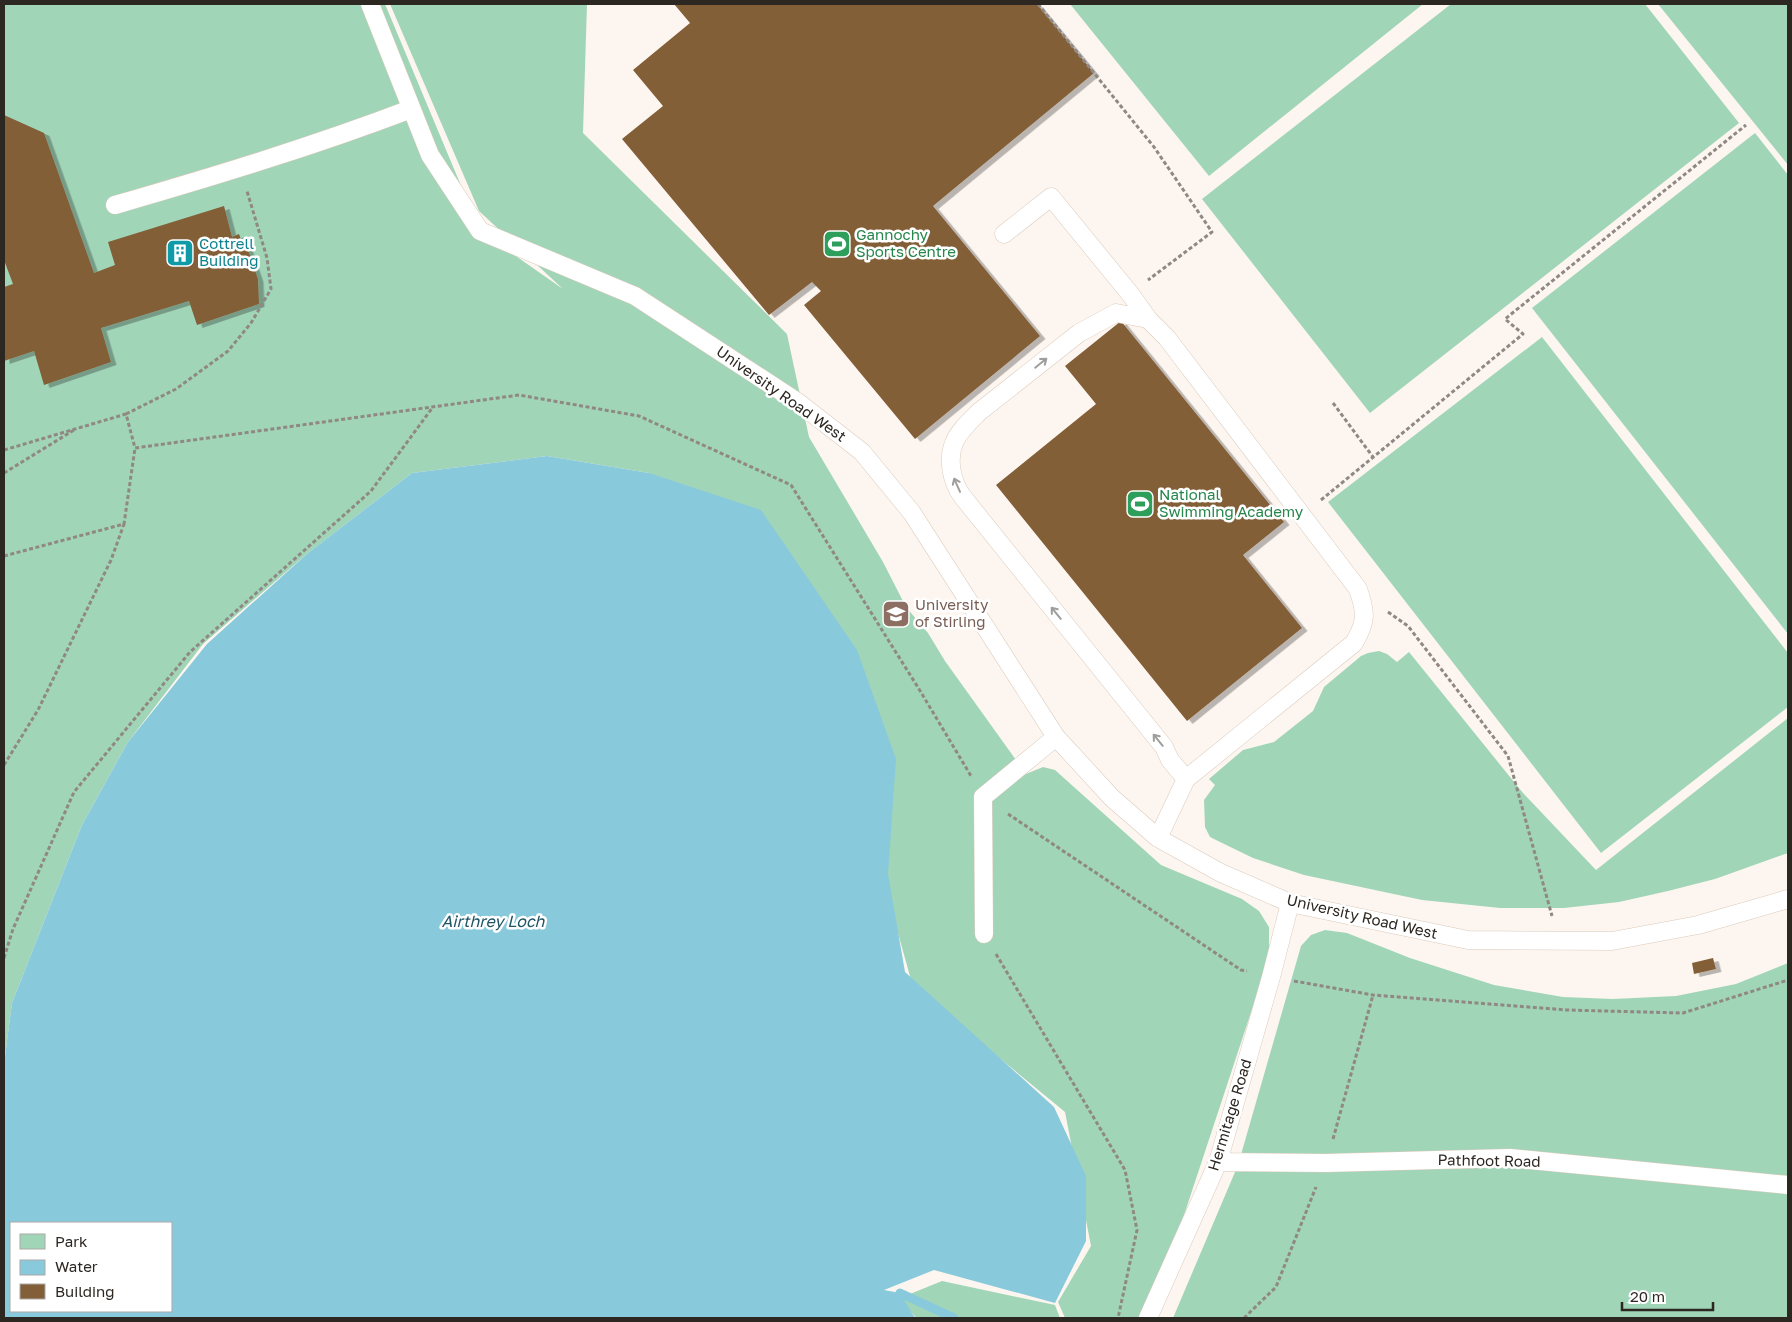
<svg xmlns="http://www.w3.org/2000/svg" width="1792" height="1322" font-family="'Golos Text',sans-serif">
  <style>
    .green { fill: #a1d5b8 }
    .water { fill: #88c9dc; fill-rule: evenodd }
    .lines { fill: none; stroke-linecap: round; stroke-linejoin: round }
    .stream { stroke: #88c9dc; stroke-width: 9 }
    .building { fill: #835f39; filter: url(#shadow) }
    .service-casing { stroke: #dacabb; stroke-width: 19 }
    .path { stroke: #8f8883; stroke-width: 3; stroke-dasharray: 4 2.5; stroke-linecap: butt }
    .service { stroke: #fff; stroke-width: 18 }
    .oneway { stroke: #a09e9c }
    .labels { text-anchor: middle; stroke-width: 5; stroke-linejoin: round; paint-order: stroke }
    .leisure-label { font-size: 15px; fill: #27864d; stroke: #fff; text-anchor: start }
    .culture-label { font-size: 15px; fill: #0d838f; stroke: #fff; text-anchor: start }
    .street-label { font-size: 15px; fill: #2d2722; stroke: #fff }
    .education-label { font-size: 15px; fill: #785e54; stroke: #fff; text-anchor: start }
    .water-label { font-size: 16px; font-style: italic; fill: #215665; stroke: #fff }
  </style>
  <defs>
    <filter id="shadow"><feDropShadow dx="5.5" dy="3" stdDeviation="0" flood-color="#0004"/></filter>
  </defs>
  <rect width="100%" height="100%" fill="#fdf6f0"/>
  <path class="green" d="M4,4H385L480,231L563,289L479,211L390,4H587L583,133L787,334L809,437L883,562L906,607L928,633L945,661L1026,774L1043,767L1055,770L1161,865L1242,899L1259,911L1269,927V958L1150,1318H1065L1058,1302L1091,1246L1065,1112L913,987L886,890L649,473L547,456L412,473L308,553L203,644L128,742L82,825L12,1003L4,1064Z
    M1070,4H1423L1209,176Z
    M1451,4H1645L1739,123L1370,413L1202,199Z
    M1658,4H1788V165Z
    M1755,133L1788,175V634L1532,308Z
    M1542,337L1788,653V707L1601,853L1328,502Z
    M1379,651L1387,654L1397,662L1409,652L1523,793L1596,870L1788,718V853L1715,879L1668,891L1619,902L1564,908H1500L1422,900L1304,875L1253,858L1218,841L1210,837L1205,827L1204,800L1215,785L1209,779L1243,750L1274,742L1313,711L1324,687L1361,656L1368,653Z
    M1325,930L1347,933L1410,958L1494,985L1563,997L1613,999L1676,996L1736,984L1788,963V1318H1173L1238,1165L1301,946L1311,935Z
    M942,1281L1055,1305L1060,1318H916L900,1298Z"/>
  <path class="water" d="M547,456L649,473L761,510L857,650L896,759L888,874L905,972L1054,1107L1086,1176V1241L1055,1303L934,1270L884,1290L900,1293L915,1318H4V1064L12,1003L82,825L128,742L207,644L308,553L412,473ZM11,1223H171V1311H11Z"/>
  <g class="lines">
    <path class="stream" d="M900,1293L954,1318"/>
  </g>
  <path class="building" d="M674,4H1037L1094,73L933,206L1040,336L915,439L804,305L821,291L812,282L769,315L622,139L663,106L633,70L690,23Z
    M4,115L44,133L94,273L115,265L108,242L224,206L232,237L239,234L243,245L246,244L258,279L259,304L197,325L189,301L101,328L111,362L44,385L34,351L4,361V287L13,284L4,260Z
    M1121,321L1284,522L1243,555L1302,628L1187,721L996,485L1096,404L1065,366Z
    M1713,958L1716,969L1694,974L1692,963Z"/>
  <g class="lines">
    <g class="service-casing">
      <path id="service" d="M370,4L430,155L480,231L635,296L799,403L862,452L912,513L1056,737L1112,798L1158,838L1221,873L1290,903L1468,940L1612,941L1698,925L1788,899
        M115,205C215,176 314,146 411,109
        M1004,234L1051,197L1131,295L1148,319
        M1158,838L1186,779L1354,643C1367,621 1366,612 1358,589L1167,338L1148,319L1116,313L1079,333L979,412C970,421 958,432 954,443C947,460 952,482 962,496L1164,747L1170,760L1186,779
        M984,934L983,797L1056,737
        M1218,1162L1326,1163L1510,1158L1788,1185
        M1148,1318L1218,1162L1271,977L1290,903"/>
    </g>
    <path class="path" d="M1038,4L1154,147L1212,232L1148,280
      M1333,403L1373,457
      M126,414L176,389L228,351L251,323L271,289L267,258L247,191
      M4,450L126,414L135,448L519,395L639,416L791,485L919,689L971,776
      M4,473L74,430
      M1321,500L1523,334L1505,319L1746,125
      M4,556L124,524L135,448
      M1388,612L1408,626L1508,756L1552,916
      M4,765L38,710L111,560L124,524
      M1008,814L1241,970L1247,971
      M996,954L1125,1170L1137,1230L1118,1318
      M4,958L13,929L74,792L190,652L371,491L433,407
      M1294,981L1373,995L1567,1010L1683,1013L1788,980
      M1333,1139L1373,995
      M1244,1318L1276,1287L1316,1187"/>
    <use href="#service" class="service"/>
  </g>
  <defs><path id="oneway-shaft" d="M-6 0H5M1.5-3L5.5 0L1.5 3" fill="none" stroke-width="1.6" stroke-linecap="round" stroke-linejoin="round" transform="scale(1.25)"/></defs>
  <g class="oneway">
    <use href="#oneway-shaft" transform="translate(1041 363) rotate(-39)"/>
    <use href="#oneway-shaft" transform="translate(957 485) rotate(-114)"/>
    <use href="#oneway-shaft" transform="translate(1056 613) rotate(-129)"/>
    <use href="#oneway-shaft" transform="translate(1158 740) rotate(-129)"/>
  </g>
  <defs>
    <g id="stadium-square" transform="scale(1.4375)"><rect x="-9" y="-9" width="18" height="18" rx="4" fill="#2e9e5b" stroke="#fff"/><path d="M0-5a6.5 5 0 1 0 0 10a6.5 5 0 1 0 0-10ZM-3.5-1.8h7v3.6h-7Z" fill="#fff"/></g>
    <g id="building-square" transform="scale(1.4375)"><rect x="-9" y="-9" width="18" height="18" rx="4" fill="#0f9aa8" stroke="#fff"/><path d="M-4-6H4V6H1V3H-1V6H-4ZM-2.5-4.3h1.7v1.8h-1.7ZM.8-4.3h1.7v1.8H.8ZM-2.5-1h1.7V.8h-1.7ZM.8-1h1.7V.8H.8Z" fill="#fff"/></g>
    <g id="university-square" transform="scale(1.4375)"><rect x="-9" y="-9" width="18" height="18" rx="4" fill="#8d6e63" stroke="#fff"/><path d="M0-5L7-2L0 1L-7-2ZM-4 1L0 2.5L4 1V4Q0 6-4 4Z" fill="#fff"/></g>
  </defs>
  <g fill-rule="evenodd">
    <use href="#stadium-square" x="837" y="244"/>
    <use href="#building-square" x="180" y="253"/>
    <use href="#stadium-square" x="1140" y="504"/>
    <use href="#university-square" x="896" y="614"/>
  </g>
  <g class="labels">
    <g class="leisure-label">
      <text x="856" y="240">Gannochy<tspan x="856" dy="17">Sports Centre</tspan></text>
      <text x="1159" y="500">National<tspan x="1159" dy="17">Swimming Academy</tspan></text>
    </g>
    <g class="culture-label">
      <text x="199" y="249">Cottrell<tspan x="199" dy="17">Building</tspan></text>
    </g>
    <g class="street-label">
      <text transform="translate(781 394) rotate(35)" y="5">University Road West</text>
      <text transform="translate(1362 917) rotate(13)" y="5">University Road West</text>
      <text transform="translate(1230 1115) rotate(-73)" y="5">Hermitage Road</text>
      <text transform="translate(1489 1161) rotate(1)" y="5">Pathfoot Road</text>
    </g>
    <g class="education-label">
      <text x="915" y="610">University<tspan x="915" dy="17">of Stirling</tspan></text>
    </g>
    <g class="water-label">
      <text x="493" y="927">Airthrey Loch</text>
    </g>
  </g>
  <rect width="1792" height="1322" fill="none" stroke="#2d2722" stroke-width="10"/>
  <rect x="10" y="1222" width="162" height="90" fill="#ffffff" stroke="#aba9a7"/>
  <rect x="20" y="1234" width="25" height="15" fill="#a1d5b8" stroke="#aba9a7"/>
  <text x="55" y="1247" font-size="15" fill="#2d2722">Park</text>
  <rect x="20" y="1260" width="25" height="15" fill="#88c9dc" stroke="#aba9a7"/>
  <text x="55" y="1272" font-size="15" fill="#2d2722">Water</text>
  <rect x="20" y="1284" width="25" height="15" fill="#835f39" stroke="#aba9a7"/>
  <text x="55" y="1297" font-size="15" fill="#2d2722">Building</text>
  <path d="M1622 1302v8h91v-8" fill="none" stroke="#2d2722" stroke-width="2.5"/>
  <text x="1630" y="1302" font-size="15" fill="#2d2722" stroke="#ffffff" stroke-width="4" paint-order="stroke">20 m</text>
</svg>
